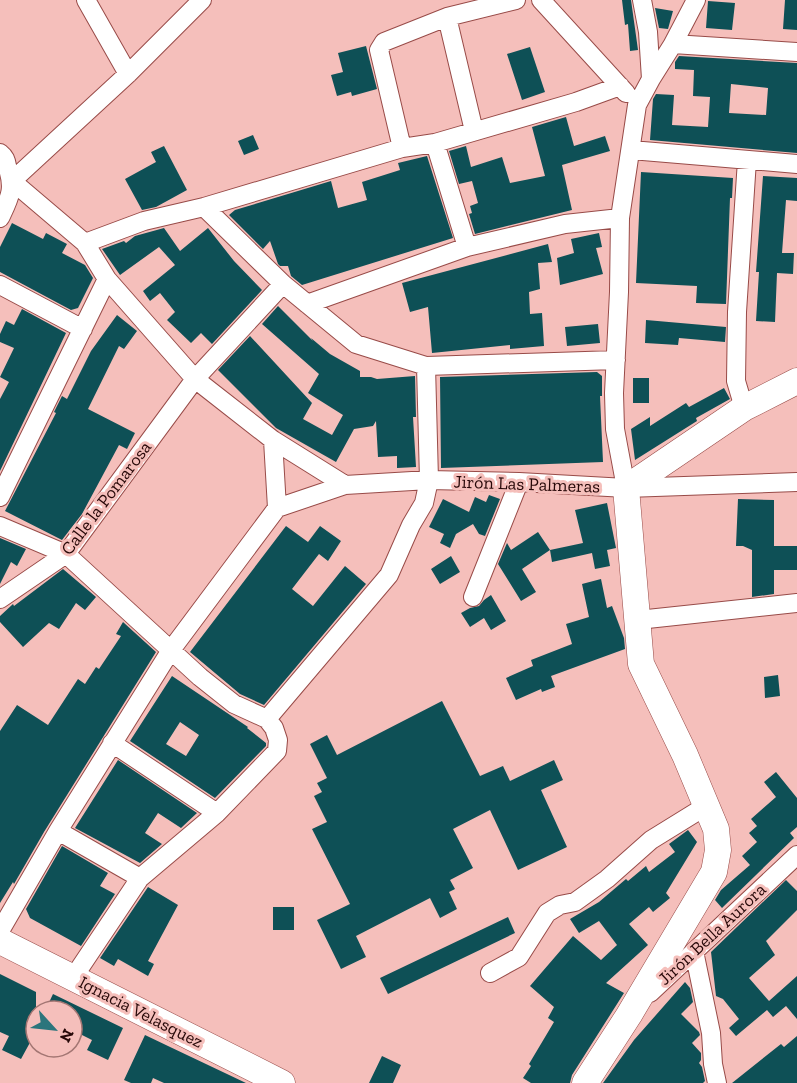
<svg xmlns="http://www.w3.org/2000/svg" width="797" height="1083" font-family="'Zilla Slab',serif">
  <style>
    .building { fill: #0e5056; fill-rule: evenodd }
    .lines { fill: none; stroke-linecap: round; stroke-linejoin: round }
    .minor-casing { stroke: #984b48; stroke-width: 20 }
    .secondary-casing { stroke: #984b48; stroke-width: 27 }
    .minor { stroke: #fff; stroke-width: 18 }
    .secondary { stroke: #fff; stroke-width: 26 }
    .labels { text-anchor: middle; stroke-width: 6; stroke-linejoin: round; paint-order: stroke }
    .street-label { font-size: 18px; fill: #270808; stroke: #f5bfbb }
  </style>
  <rect width="100%" height="100%" fill="#f5bfbb"/>
  <path class="building" d="M622,0H631L638,50L630,51L628,24L625,25Z
    M785,0H797V30L783,29Z
    M708,1L735,3L732,30L706,28Z
    M655,8L673,11L668,29L659,28Z
    M366,46L377,89L352,96L351,92L337,96L331,75L343,72L338,53Z
    M530,47L545,92L522,100L507,54Z
    M679,56L797,63V153L650,140L653,99L656,94L674,95L672,125L708,127L710,97L693,96L694,70L675,69V62ZM731,84L768,88L766,115L729,113Z
    M566,117L574,146L605,136L610,151L562,165L572,210L475,234L469,214L472,213L470,206L478,203L472,181L459,184L449,151L466,146L471,167L502,157L510,183L545,176L532,127Z
    M253,135L259,149L244,155L238,141Z
    M164,146L187,190L156,207L142,210L125,179L156,162L151,152Z
    M427,156L453,238L302,285L291,276L288,266H280L278,264L270,241L263,249L229,215L235,210L331,181L338,208L367,200L362,182L400,170L398,163Z
    M641,172L733,178L732,198H730L726,304L696,303L697,286L636,283Z
    M763,176L797,178V201L786,200L782,253H794L793,274L777,273L775,322L756,321L759,272H756Z
    M12,223L43,239L46,233L67,244L62,253L85,265L93,278L78,308L71,310L0,272V247Z
    M164,228L180,251L208,228L234,261L262,290L212,344L201,333L191,343L167,320L175,312L160,293L150,301L143,291L175,265L159,247L120,275L102,249L124,241L126,243L135,236Z
    M599,233L602,247L596,248L603,274L560,285L557,258L574,253L571,239Z
    M548,244L552,262L538,263L540,289L529,292L530,314L542,313L544,346L510,349V345L432,353L428,307L410,312L402,283Z
    M278,306L313,341L311,338L330,354L360,371V377H371L377,379L415,376L416,417H413L416,467L397,468V456L378,457L376,421L373,426L354,429L336,462L276,428L218,370L250,336L312,403L303,419L332,435L343,415L308,393L319,374L262,324Z
    M22,309L66,333L0,471V399L9,382L0,377L14,348L0,342V334L6,321L14,325Z
    M117,315L137,331L124,349L119,346L88,409L135,433L127,449L119,445L82,514L62,540L5,511L56,413L54,412L62,396L67,399L91,351Z
    M646,320L726,327L725,342L679,338L678,345L645,343Z
    M598,324L600,343L567,346L565,327Z
    M597,372L602,376V396H600L603,462L441,468L440,377Z
    M633,378H649V403H633Z
    M724,388L730,399L696,418L697,421L635,460L631,429L650,417V426L686,403L689,407Z
    M489,495L500,499L485,536L479,534L473,524L456,534L450,548L440,543L444,534L429,527L443,499L469,512L475,497L486,502Z
    M738,499L774,500V546H797V570H774V594L752,597V550L743,546H736Z
    M607,503L616,548L607,550L610,566L595,569L592,553L552,562L550,550L583,543L575,510Z
    M286,526L308,542L320,526L341,541L328,561L319,554L292,589L313,606L345,566L366,584L264,705L240,694L190,652Z
    M538,532L550,550L522,569L536,592L521,601L498,564L507,543L511,550Z
    M0,538L26,549L17,566L11,562L0,584Z
    M451,556L460,572L440,584L431,569Z
    M63,569L96,597L85,610L76,603L59,629L49,623L23,647L0,622V616L13,604L14,606Z
    M601,579L607,608L612,606L624,638L625,649L551,676L555,687L542,692L541,689L516,700L506,678L533,666L531,660L572,644L566,624L589,617L582,584Z
    M491,595L506,621L491,630L484,618L470,627L461,613L470,608L479,606L484,600Z
    M123,622L156,652L44,832L14,884L13,882L0,903V731L17,705L48,725L78,679L85,684L96,667L99,669L121,636L116,634Z
    M778,675L780,696L765,698L764,677Z
    M172,676L248,727L247,728L266,743V746L215,798L130,741ZM180,722L199,735L186,756L166,744Z
    M442,701L480,776L503,766L510,781L554,760L563,780L541,790L567,847L518,870L490,810L453,829L473,868L450,880L455,889L449,892L457,909L440,918L430,898L356,936L366,957L341,969L317,920L350,904L312,829L327,822L314,796L322,792L317,783L327,778L310,744L327,735L337,755Z
    M118,760L197,813L181,828L158,813L145,833L162,844L140,863L75,828Z
    M776,772L797,798V827L790,833L794,838L722,908L715,900L721,890L750,865L742,856L757,842L749,833L757,826L751,819L776,797L764,782Z
    M688,830L697,842L666,893L670,898L653,912L649,907L629,924L648,945L606,983L624,993L572,1075L570,1083H531L523,1078L531,1066L529,1064L554,1022L548,1018L554,1007L530,986L573,936L601,960L617,945L599,921L579,933L570,919L599,902L626,879L628,881L646,866L649,872L675,852L669,844Z
    M62,846L108,873L100,886L115,894L81,946L30,918L26,909Z
    M786,880L797,891V910L766,941L775,955L749,978L769,1001L797,976V1019L786,1006L773,1017L767,1010L736,1036L729,1028L739,1019L723,999L716,996L711,952Z
    M148,887L178,905L148,961L154,964L148,976L118,959L114,966L100,958Z
    M273,907H294V930H273Z
    M508,917L515,933L388,994L380,978Z
    M0,974L36,992V1038L33,1037L21,1059L2,1050L9,1036L0,1032Z
    M685,982L690,988L693,1002L681,1014L699,1032L700,1035L692,1043L701,1053V1060L699,1063L702,1067L705,1081L703,1083H603L634,1040Z
    M53,994L123,1028L108,1060L87,1050L92,1040L72,1030V1011H45Z
    M145,1035L168,1046L246,1083H164L153,1078L151,1083H131L124,1080Z
    M797,1036V1083H732L781,1044L784,1047Z
    M382,1056L401,1065L393,1083H369Z"/>
  <g class="lines">
    <g class="minor-casing">
      <path id="minor" d="M86,0L128,74
        M202,0L128,74L12,181L85,243L107,279L195,379L273,440L345,485
        M541,0L626,93
        M447,17L474,131
        M673,44L696,0
        M651,79L673,44L797,52
        M435,143L467,247
        M402,148L379,50L384,42L447,17L516,0
        M631,150L797,164
        M0,153C5,157 6,160 7,166C15,189 10,197 0,218
        M204,207L283,284L356,344L426,366L616,360
        M85,243L144,221L204,207L402,148L435,143L576,102L620,86
        M0,285L83,329
        M307,304L467,247L565,224L620,218
        M744,408L736,381L737,312L747,160
        M273,440L277,508
        M626,488L615,429L614,393L619,292L620,218L637,105L651,79L648,32L642,0
        M0,497L107,279
        M0,526L66,554L200,677L234,704L267,719L274,728L278,740L277,751L217,813L140,878L73,978
        M473,597L519,482
        M0,599L66,554L195,379L283,284
        M638,620L797,603
        M267,719L389,575L411,525L424,503L429,480L426,366
        M112,743L217,813
        M58,831L140,878
        M0,931L58,831L171,650L277,508L345,485L429,480L519,482L626,488L797,482
        M694,951L711,1033L713,1064L717,1083
        M490,973L519,957L547,913L560,905L575,902L607,879L651,840L706,806
        M650,993L797,855"/>
    </g>
    <g class="secondary-casing">
      <path id="secondary" d="M0,941L282,1083
        M585,1083L629,1015L714,872L718,850L716,829L685,755L641,664L626,488L744,408L797,381"/>
    </g>
    <use href="#minor" class="minor"/>
    <use href="#secondary" class="secondary"/>
  </g>
  <g class="labels">
    <g class="street-label">
      <text transform="translate(527 484) rotate(2)" y="6">Jirón Las Palmeras</text>
      <text transform="translate(106 498) rotate(-53)" y="6">Calle la Pomarosa</text>
      <text transform="translate(712 934) rotate(-43)" y="6">Jirón Bella Aurora</text>
      <text transform="translate(141 1012) rotate(27)" y="6">Ignacia Velasquez</text>
    </g>
  </g>
  <g transform="translate(54 1029) rotate(117)"><circle r="28" fill="#f5bfbb" stroke="#a37673" stroke-width="1.5"/>
  <path d="M0-4.5L10 22L0 15L-10 22Z" fill="#2c757c"/>
  <text y="-9" font-size="16" font-weight="bold" text-anchor="middle" fill="#270808">N</text>
  </g>
</svg>
